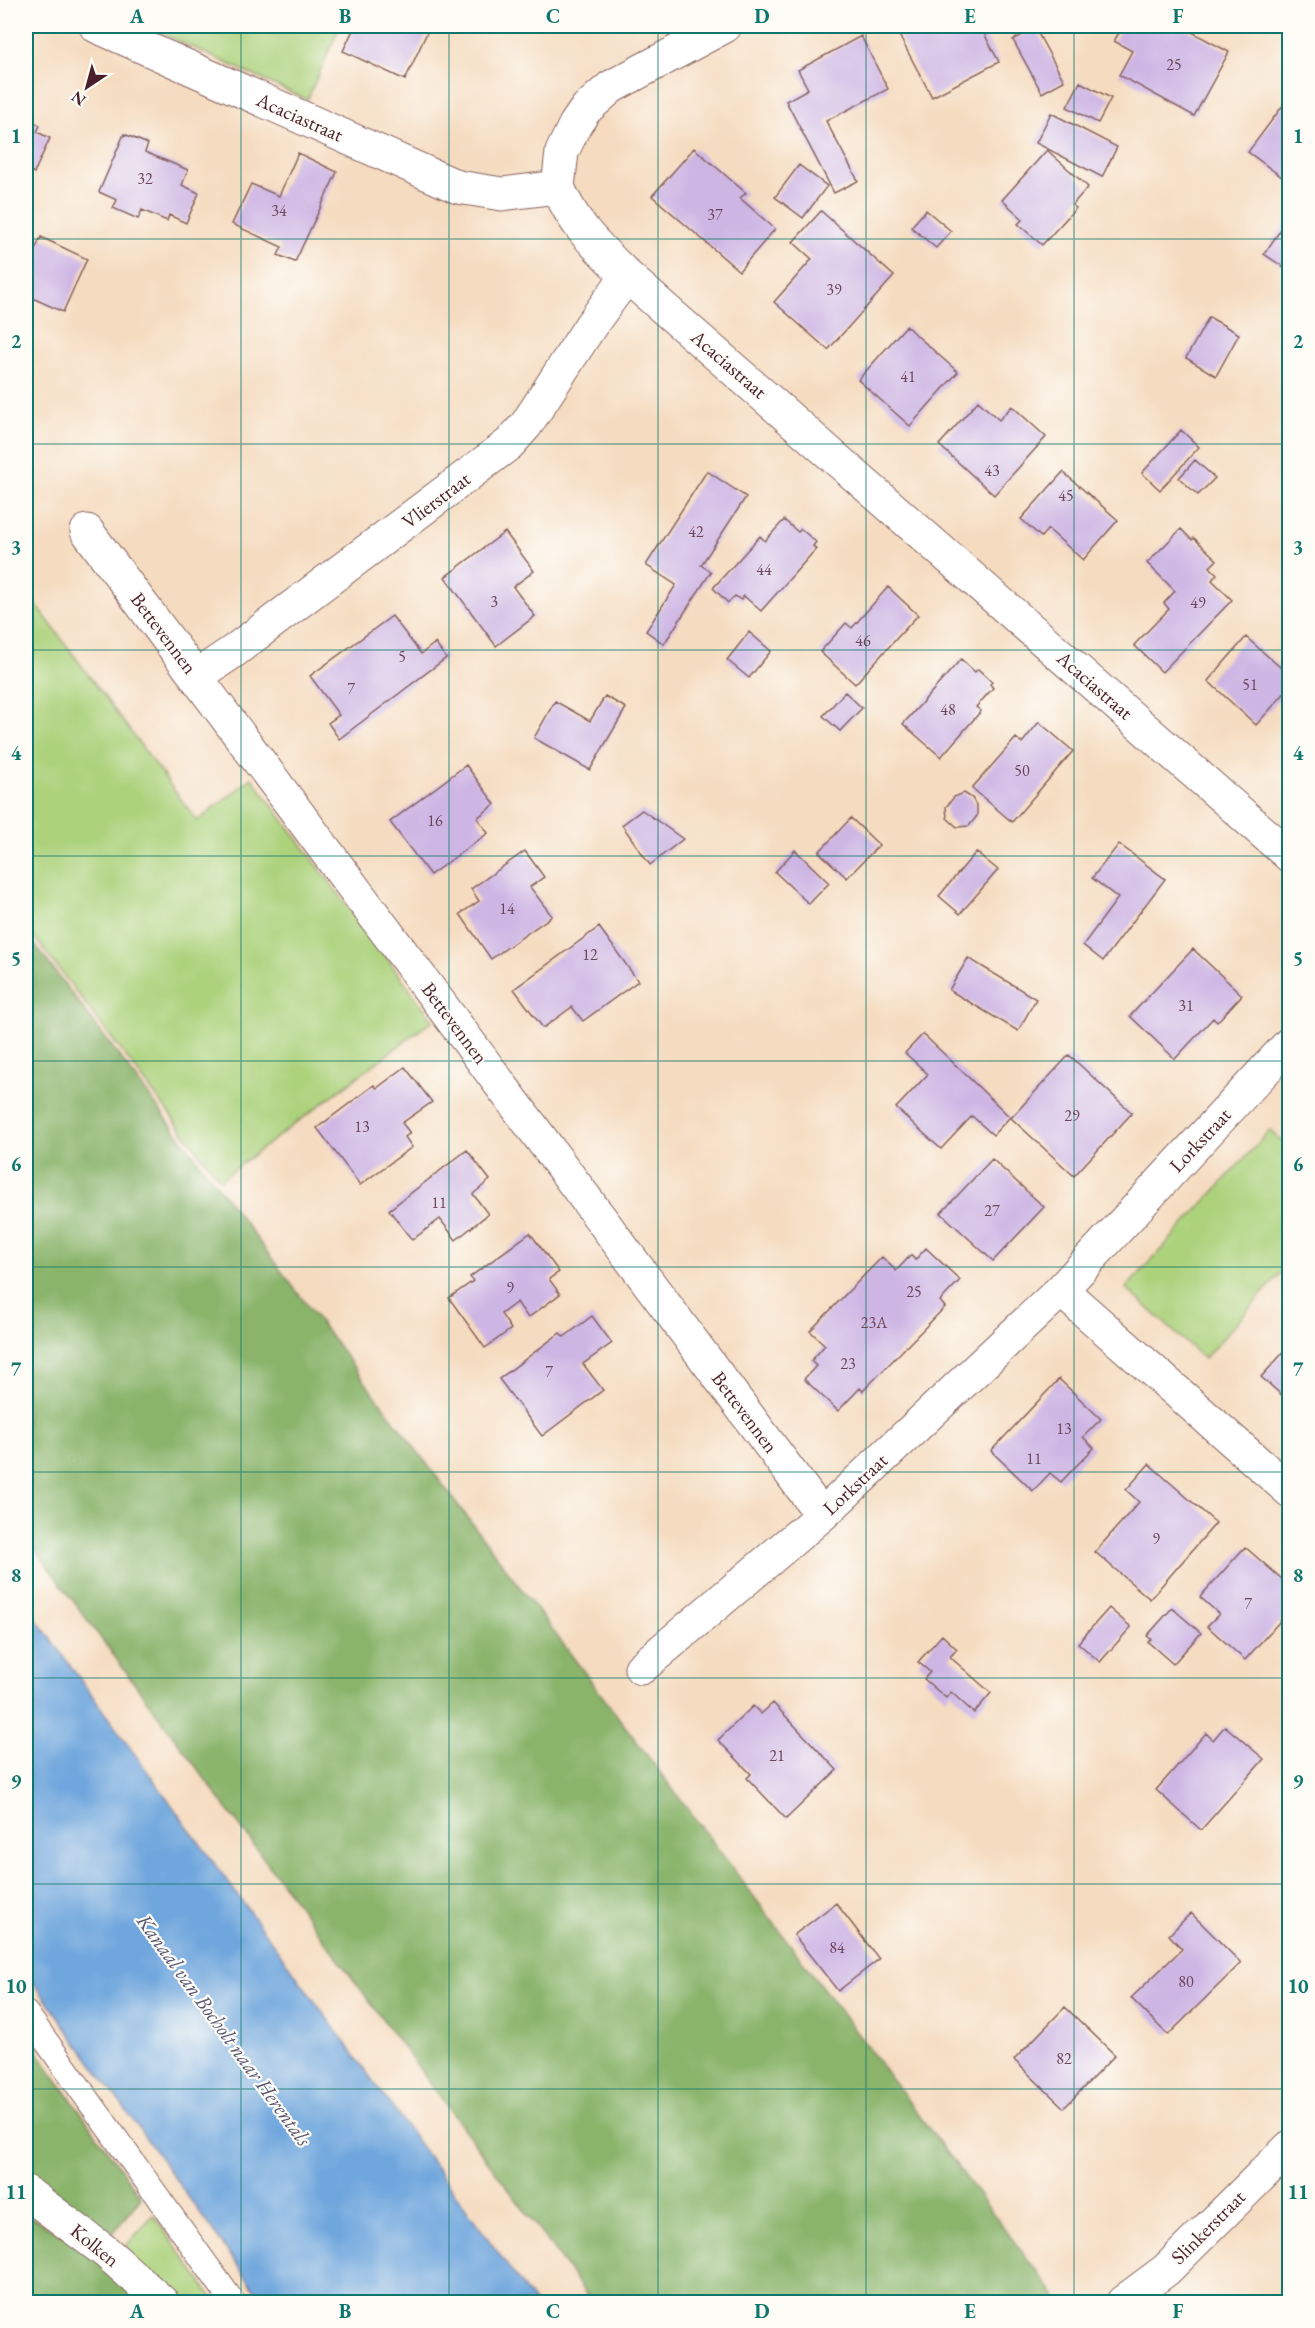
<svg xmlns="http://www.w3.org/2000/svg" width="1315" height="2328" font-family="'EB Garamond',serif">
  <style>
    .green { fill: #acd27b; stroke: #7b7853; stroke-width: 1.5 }
    .forest { fill: #89b46b; stroke: #6a6a4b; stroke-width: 1.5 }
    .water { fill: #6ea6dd; stroke: #5c6284; stroke-width: 1.5 }
    .building { fill: #ceb6e4 }
    .lines { fill: none; stroke-linecap: round; stroke-linejoin: round }
    .service-casing { stroke: #86615f; stroke-width: 26 }
    .minor-casing { stroke: #86615f; stroke-width: 35 }
    .service { stroke: #fff; stroke-width: 24 }
    .minor { stroke: #fff; stroke-width: 33 }
    .grid { fill: none; stroke: #0f766e; stroke-width: 1.5; stroke-opacity: 0.55 }
    .labels { text-anchor: middle; stroke-width: 4.5; stroke-linejoin: round; paint-order: stroke }
    .number-label { font-size: 16px; fill: #6b4559 }
    .street-label { font-size: 20px; fill: #4a1f2b; stroke: #fdfcf7 }
    .water-label { font-size: 21px; font-style: italic; fill: #585572; stroke: #fdfcf7 }
    .neatline { fill: none; stroke: #0f766e; stroke-width: 2 }
    .grid-label { font-size: 20px; text-anchor: middle; font-weight: bold; fill: #0f766e }
  </style>
  <rect width="100%" height="100%" fill="#fdfcf7"/>
  <filter id="ink" filterUnits="userSpaceOnUse"><feTurbulence type="fractalNoise" baseFrequency=".0167" numOctaves="2"/><feDisplacementMap in="SourceGraphic" scale="12" xChannelSelector="R" yChannelSelector="G"/><feConvolveMatrix kernelMatrix="1 2 1 2 8 2 1 2 1" color-interpolation-filters="sRGB"/></filter>
  <filter id="wash" filterUnits="userSpaceOnUse"><feTurbulence type="fractalNoise" baseFrequency=".008" numOctaves="4" result="noise"/><feDisplacementMap in="SourceGraphic" scale="24" xChannelSelector="R" yChannelSelector="G"/><feGaussianBlur stdDeviation="1.35" result="paint"/><feColorMatrix in="noise" values="0 0 0 0 0 0 0 0 0 0 0 0 0 0 0 0 0 1.4 0 .05"/><feComposite in="paint" operator="in"/></filter>
  <g filter="url(#wash)">
    <rect width="100%" height="100%" fill="#f5dbbf"/>
    <path class="green" d="M146,26H340L307,100Z
      M26,591L197,821L252,778L433,1020L220,1180L26,926Z
      M1270,1130L1289,1148V1264L1204,1359L1126,1288Z
      M153,2215L216,2302H176L120,2253Z"/>
    <path class="forest" d="M26,933L1060,2302H592L26,1537Z
      M26,2036L141,2197L108,2240L43,2183L26,2171Z
      M26,2214L103,2259L144,2302H26Z"/>
    <path class="water" d="M26,1605L534,2302H264L26,1972Z"/>
    <g id="blocks">
      <path class="building" d="M355,26H430L405,80L343,51Z
        M894,26H980L999,62L932,97Z
        M1123,26H1181L1229,52L1194,116L1119,75L1132,51L1114,41Z
        M1035,28L1064,81L1042,93L1013,40Z
        M861,36L888,89L826,121L858,181L834,193L786,101L808,89L798,70Z
        M1080,82L1111,98L1098,123L1067,107Z
        M1290,96V183L1248,152Z
        M1051,113L1117,147L1102,177L1036,143Z
        M26,118L40,125L37,132L50,138L34,173L26,168Z
        M124,134L148,144L145,152L188,170L182,185L199,193L186,223L169,215L167,221L142,210L138,219L113,208L117,200L99,192Z
        M694,148L746,193L740,198L775,229L739,271L652,196Z
        M1047,150L1088,187L1072,205L1076,208L1042,245L1018,224L1023,219L1002,200Z
        M298,153L337,172L295,262L278,255L282,247L232,224L251,184L279,196Z
        M799,165L827,186L803,218L775,197Z
        M926,210L951,231L936,248L911,227Z
        M821,211L894,276L828,350L774,302L812,259L793,242Z
        M1290,216V262L1285,268L1264,254Z
        M41,237L87,259L63,312L26,295V270Z
        M1209,317L1239,334L1216,376L1186,358Z
        M906,326L958,372L910,426L858,380Z
        M978,401L999,420L1012,406L1046,437L994,495L939,445Z
        M1181,430L1199,447L1160,490L1142,473Z
        M1195,460L1215,478L1198,495L1179,478Z
        M707,471L746,497L701,565L711,572L664,644L646,631L676,585L646,565Z
        M1063,472L1118,520L1083,560L1048,529L1041,537L1021,519Z
        M784,520L798,532L801,529L816,542L813,546L816,549L761,611L744,596L741,600L735,596L728,603L713,588L760,536L765,541Z
        M1181,529L1192,540L1194,538L1217,560L1210,567L1217,574L1212,580L1232,600L1162,672L1134,645L1169,609L1164,603L1175,591L1147,563Z
        M505,532L534,571L513,587L535,616L496,646L445,577Z
        M888,587L918,615L855,684L820,652L846,623L852,628Z
        M392,616L421,654L435,643L446,658L339,739L328,723L339,715L310,676Z
        M749,632L771,651L749,678L727,660Z
        M1246,637L1290,676V687L1256,725L1208,681Z
        M961,659L975,672L978,669L992,682L990,684L993,688L976,707L981,711L941,757L903,724Z
        M845,692L862,708L840,731L823,716Z
        M605,696L626,708L590,770L534,738L555,701L590,721Z
        M1039,722L1073,751L1012,822L972,788L1016,738L1022,743Z
        M466,765L495,804L477,818L488,833L430,875L390,822Z
        M964,793L972,798L977,807V816L969,826L957,827L947,818L946,807L954,797Z
        M642,810L683,839L650,865L622,825Z
        M851,818L879,845L847,878L819,852Z
        M1119,844L1165,879L1103,961L1083,945L1118,898L1092,878Z
        M795,850L829,883L809,904L775,872Z
        M525,851L544,877L530,887L552,916L491,959L460,914L479,901L471,889Z
        M976,852L998,870L960,914L939,896Z
        M599,927L638,981L583,1021L572,1007L543,1028L514,989Z
        M1193,949L1242,995L1217,1022L1213,1018L1175,1059L1130,1016Z
        M968,958L1036,999L1018,1031L949,990Z
        M923,1034L1010,1117L993,1135L972,1116L941,1149L896,1108L928,1074L905,1053Z
        M1069,1055L1132,1113L1074,1176L1011,1118Z
        M405,1067L432,1102L402,1123L410,1133L405,1137L412,1147L360,1185L317,1128L374,1085L377,1088Z
        M467,1150L490,1180L473,1194L488,1214L456,1240L440,1219L412,1240L389,1210Z
        M992,1159L1044,1207L993,1261L941,1213Z
        M530,1233L559,1272L549,1279L560,1294L528,1318L517,1302L501,1314L511,1329L485,1348L449,1298L473,1281L470,1277Z
        M926,1248L960,1280L940,1301L945,1307L863,1391L860,1388L838,1411L804,1379L816,1366L811,1361L825,1345L810,1331L882,1257L896,1271L911,1255L915,1260Z
        M592,1316L612,1343L583,1364L603,1390L542,1436L499,1379L560,1333L564,1337Z
        M1290,1345V1402L1261,1377Z
        M1059,1379L1101,1419L1083,1437L1094,1448L1077,1465L1061,1482L1050,1473L1033,1491L991,1451Z
        M1149,1464L1216,1523L1150,1599L1095,1552L1139,1502L1126,1490Z
        M1245,1547L1290,1586V1610L1245,1660L1207,1626L1219,1614L1200,1597Z
        M1109,1608L1131,1627L1100,1662L1078,1643Z
        M1172,1608L1201,1633L1173,1664L1148,1642L1151,1639L1147,1636Z
        M942,1635L957,1649L950,1657L991,1693L974,1713L951,1692L946,1698L924,1679L930,1672L918,1662Z
        M773,1703L837,1770L786,1819L747,1778L751,1774L718,1740L753,1706L761,1714Z
        M1225,1726L1264,1759L1201,1830L1156,1790L1206,1733L1213,1740Z
        M836,1903L879,1959L838,1991L794,1935Z
        M1191,1913L1241,1963L1168,2035L1131,1998L1182,1949L1169,1935Z
        M1065,2007L1115,2055L1064,2108L1014,2060Z"/>
    </g>
  </g>
  <g filter="url(#ink)">
    <use href="#blocks" fill-opacity="0" stroke="#86615f" stroke-width="1.5"/>
    <g class="lines">
      <g class="service-casing">
        <path id="service" d="M26,2013L233,2302"/>
      </g>
      <g class="minor-casing">
        <path id="minor" d="M96,26L458,187L502,194L558,187
          M558,187C574,226 598,247 627,276L1290,856
          M558,187L562,152L575,125L586,109L611,87L725,26
          M87,531L822,1515
          M197,676L234,651L509,444L526,425L591,325L627,276
          M1061,1290L1290,1491
          M641,1668L822,1515L1061,1290L1290,1043
          M26,2192L106,2252L162,2302
          M1123,2302L1166,2270L1290,2147"/>
      </g>
      <use href="#service" class="service"/>
      <use href="#minor" class="minor"/>
    </g>
  </g>
  <path class="grid" d="M241,26V2302M449,26V2302M658,26V2302M866,26V2302M1074,26V2302M26,239H1290M26,444H1290M26,650H1290M26,856H1290M26,1061H1290M26,1267H1290M26,1472H1290M26,1678H1290M26,1884H1290M26,2089H1290"/>
  <g class="labels">
    <g class="number-label">
      <text x="1174" y="70">25</text>
      <text x="145" y="184">32</text>
      <text x="279" y="216">34</text>
      <text x="715" y="220">37</text>
      <text x="834" y="295">39</text>
      <text x="908" y="382">41</text>
      <text x="992" y="476">43</text>
      <text x="1066" y="501">45</text>
      <text x="696" y="537">42</text>
      <text x="764" y="575">44</text>
      <text x="494" y="607">3</text>
      <text x="1198" y="608">49</text>
      <text x="863" y="646">46</text>
      <text x="402" y="662">5</text>
      <text x="1250" y="690">51</text>
      <text x="351" y="694">7</text>
      <text x="948" y="715">48</text>
      <text x="1022" y="776">50</text>
      <text x="435" y="826">16</text>
      <text x="507" y="914">14</text>
      <text x="590" y="960">12</text>
      <text x="1186" y="1011">31</text>
      <text x="1072" y="1121">29</text>
      <text x="362" y="1132">13</text>
      <text x="439" y="1208">11</text>
      <text x="992" y="1216">27</text>
      <text x="510" y="1293">9</text>
      <text x="914" y="1297">25</text>
      <text x="874" y="1328">23A</text>
      <text x="848" y="1369">23</text>
      <text x="549" y="1377">7</text>
      <text x="1064" y="1434">13</text>
      <text x="1034" y="1464">11</text>
      <text x="1156" y="1544">9</text>
      <text x="1248" y="1609">7</text>
      <text x="777" y="1761">21</text>
      <text x="837" y="1953">84</text>
      <text x="1186" y="1987">80</text>
      <text x="1064" y="2064">82</text>
    </g>
    <g class="street-label">
      <text transform="translate(300 117) rotate(24)" y="7">Acaciastraat</text>
      <text transform="translate(729 364) rotate(41)" y="7">Acaciastraat</text>
      <text transform="translate(436 500) rotate(-37)" y="7">Vlierstraat</text>
      <text transform="translate(164 633) rotate(53)" y="7">Bettevennen</text>
      <text transform="translate(1095 685) rotate(41)" y="7">Acaciastraat</text>
      <text transform="translate(455 1023) rotate(53)" y="7">Bettevennen</text>
      <text transform="translate(1200 1140) rotate(-47)" y="7">Lorkstraat</text>
      <text transform="translate(745 1412) rotate(53)" y="7">Bettevennen</text>
      <text transform="translate(855 1484) rotate(-43)" y="7">Lorkstraat</text>
      <text transform="translate(1208 2227) rotate(-45)" y="7">Slinkerstraat</text>
      <text transform="translate(95 2245) rotate(39)" y="7">Kolken</text>
    </g>
    <g class="water-label">
      <text transform="translate(224 2030) rotate(54)" y="7">Kanaal van Bocholt naar Herentals</text>
    </g>
  </g>
  <rect width="1315" height="2328" fill="none" stroke="#fdfcf7" stroke-width="66"/>
  <g transform="translate(87 87) rotate(216)" stroke="#fdfcf7" stroke-width="4.5" paint-order="stroke">
  <path d="M0-4.5L10 22L0 15L-10 22Z" fill="#4a1f2b"/>
  <text y="-9" font-size="16" font-weight="bold" text-anchor="middle" fill="#4a1f2b">N</text>
  </g>
  <rect x="33" y="33" width="1249" height="2262" class="neatline"/>
  <g class="grid-label">
    <text x="137" y="23">A</text>
    <text x="345" y="23">B</text>
    <text x="553" y="23">C</text>
    <text x="762" y="23">D</text>
    <text x="970" y="23">E</text>
    <text x="1178" y="23">F</text>
    <text x="16" y="143">1</text>
    <text x="1298" y="143">1</text>
    <text x="16" y="348">2</text>
    <text x="1298" y="348">2</text>
    <text x="16" y="554">3</text>
    <text x="1298" y="554">3</text>
    <text x="16" y="760">4</text>
    <text x="1298" y="760">4</text>
    <text x="16" y="965">5</text>
    <text x="1298" y="965">5</text>
    <text x="16" y="1171">6</text>
    <text x="1298" y="1171">6</text>
    <text x="16" y="1376">7</text>
    <text x="1298" y="1376">7</text>
    <text x="16" y="1582">8</text>
    <text x="1298" y="1582">8</text>
    <text x="16" y="1788">9</text>
    <text x="1298" y="1788">9</text>
    <text x="16" y="1993">10</text>
    <text x="1298" y="1993">10</text>
    <text x="16" y="2199">11</text>
    <text x="1298" y="2199">11</text>
    <text x="137" y="2318">A</text>
    <text x="345" y="2318">B</text>
    <text x="553" y="2318">C</text>
    <text x="762" y="2318">D</text>
    <text x="970" y="2318">E</text>
    <text x="1178" y="2318">F</text>
  </g>
</svg>
